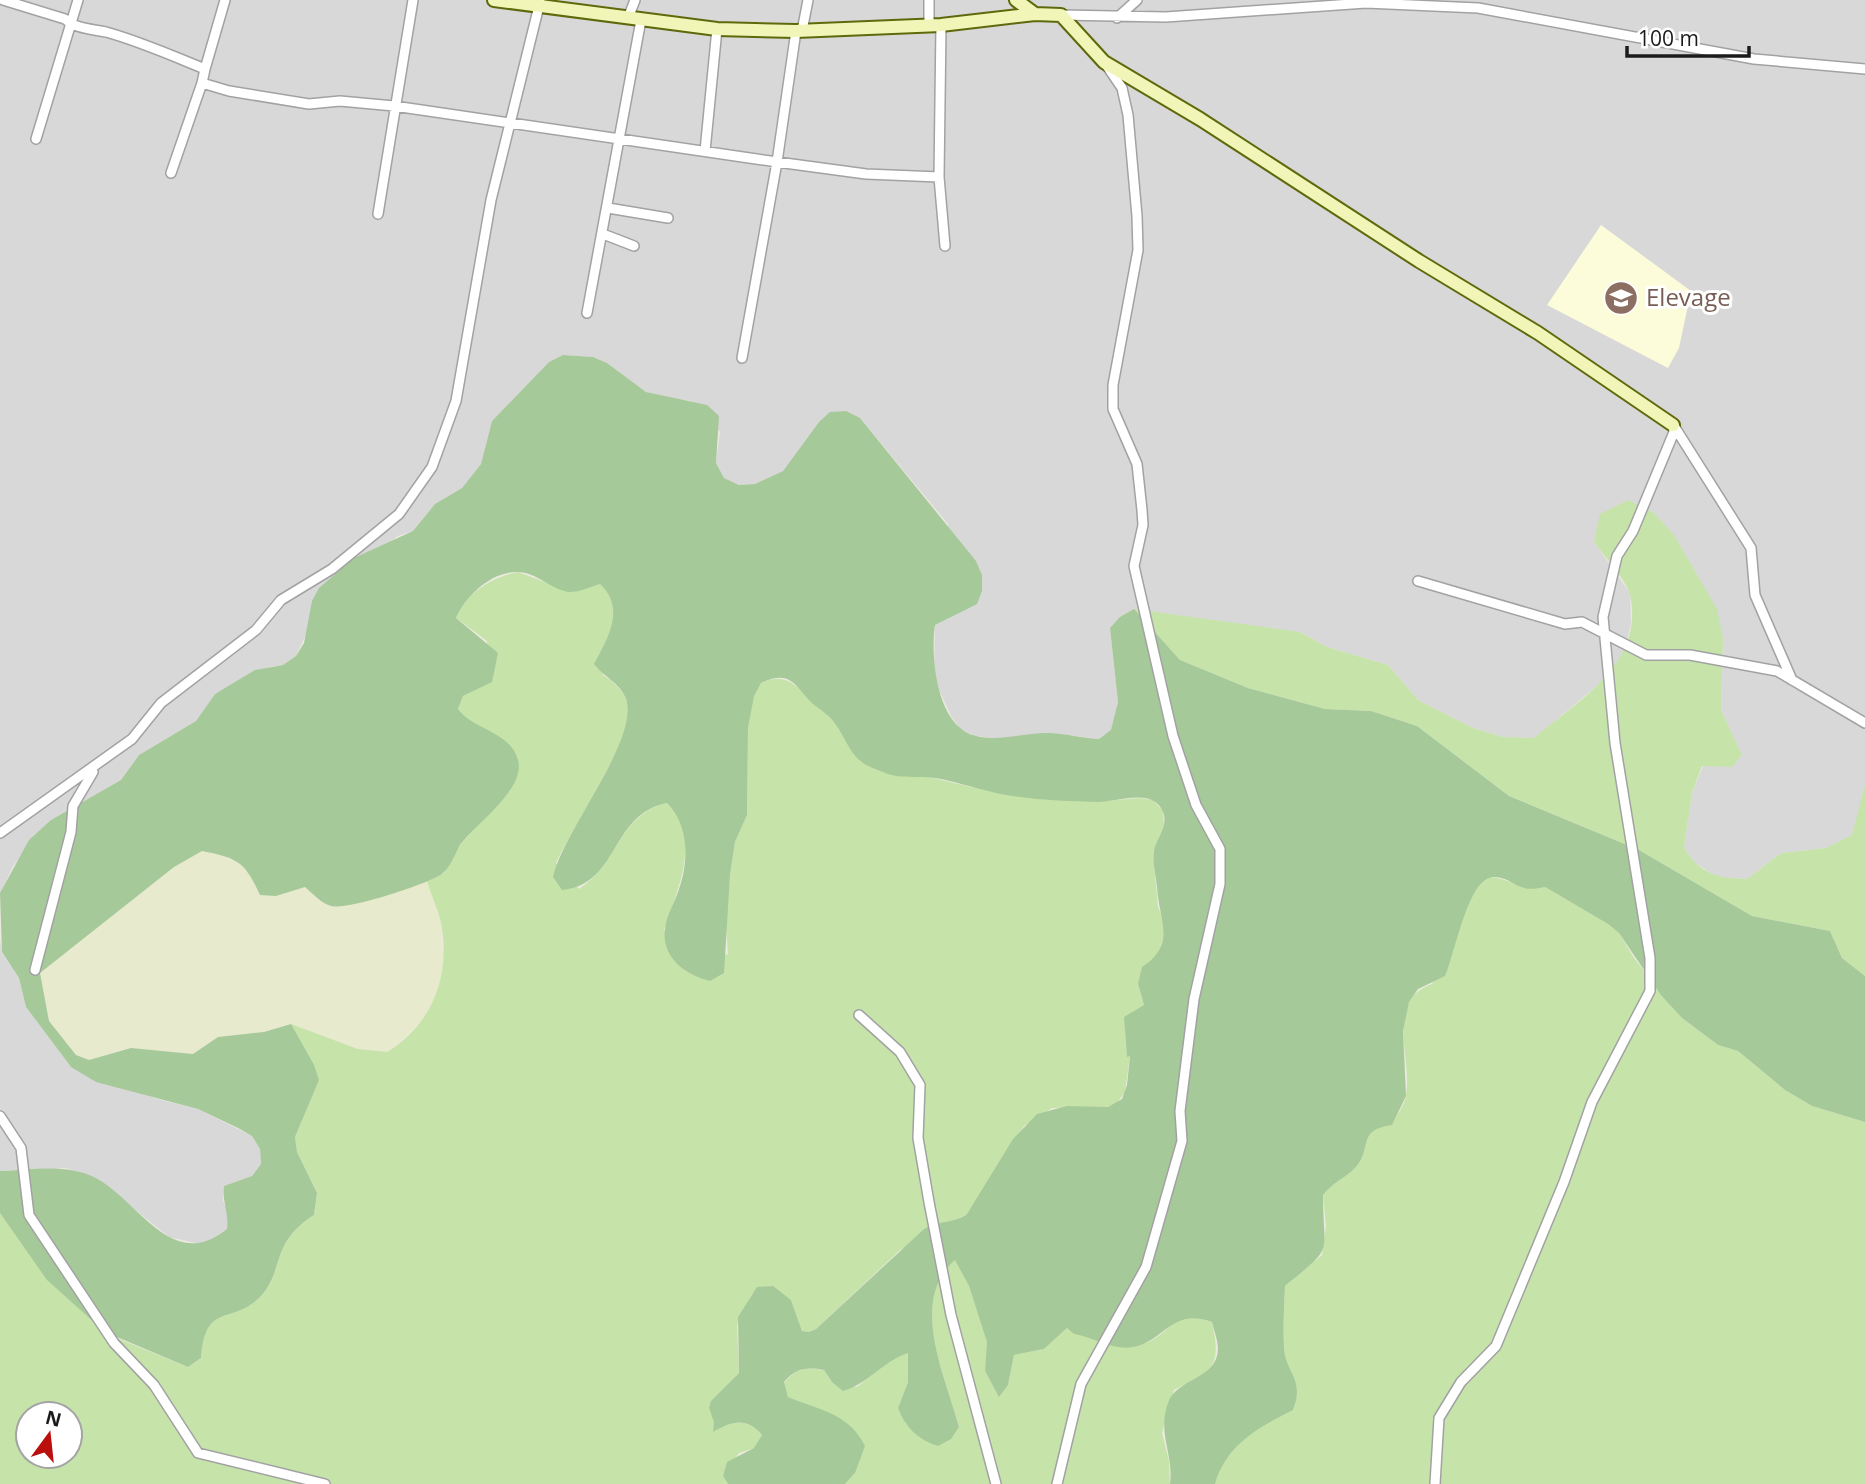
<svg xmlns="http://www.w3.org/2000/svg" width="1865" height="1484" font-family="'Open Sans',sans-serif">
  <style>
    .residential { fill: #d9d8d8 }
    .education { fill: #fcfcda }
    .farmland { fill: #e8eacd }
    .grass { fill: #c6e4aa; fill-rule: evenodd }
    .forest { fill: #a6c999 }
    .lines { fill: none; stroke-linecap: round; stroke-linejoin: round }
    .street-casing { stroke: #a2a2a2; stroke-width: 12 }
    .secondary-casing { stroke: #5e690b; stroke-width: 16 }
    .street { stroke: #fff; stroke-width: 9 }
    .secondary { stroke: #f1f5b7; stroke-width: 12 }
    .labels { text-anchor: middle; stroke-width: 6; stroke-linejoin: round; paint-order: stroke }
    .education-label { font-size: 24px; fill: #785e54; stroke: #fff; text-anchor: start }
  </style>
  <rect width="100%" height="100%" fill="#ece9e1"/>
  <path class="residential" d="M0,0H1865V785L1853,835L1826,848L1781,853L1747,879L1717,878L1693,861L1684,848L1692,793L1703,766H1732L1741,755L1721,710L1723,638L1594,542L1630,593L1631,623L1624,655L1606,678L1535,738L1503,737L1473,728L1418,700L1388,665L1327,647L1300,632L1110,628L1118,702L1112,730L1099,739L1052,733L1005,739L975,736L960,729L951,716L937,685L934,670L935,625L949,618L948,524L860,418L819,422L783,471L755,484L739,485L724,478L716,463L720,432L691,401L676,400L646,392L607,363L593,357L563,355L549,362L492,421L481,464L462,488L435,504L413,531L398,536L312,601L308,630L296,656L283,665L269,667L215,694L196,721L139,755L121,780L51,820L13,866L0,894Z
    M0,939L2,953L19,978L26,1007L71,1067L154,1098L198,1109L252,1136L260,1149L261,1164L252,1176L224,1186L223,1201L229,1214L227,1229L215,1239L200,1244L169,1237L96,1178L66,1168L0,1171Z"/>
  <path class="education" d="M1601,225L1691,291L1679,348L1668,368L1547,305Z"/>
  <path class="farmland" d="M202,851L220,855L247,867L276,896L305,887L330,907L346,906L427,881L441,922L444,969L436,998L421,1024L387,1052L358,1049L291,1024L264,1032L218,1037L193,1054L131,1048L89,1060L76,1055L49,1021L40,973L174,867Z"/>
  <path class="grass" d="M1628,500L1654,513L1674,535L1717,609L1723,638L1721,710L1742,755L1732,767L1702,766L1692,793L1684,848C1701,874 1716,878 1747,879L1781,853L1826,848L1852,835L1865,785V976L1842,958L1830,931L1752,916L1639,850L1509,796L1417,726L1371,711L1325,709L1248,688L1180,660L1134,609L1300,632L1327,647L1388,665L1418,700L1473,728L1503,737L1534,738C1578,701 1645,663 1630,595C1627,581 1603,555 1594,542L1600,514Z
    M518,572L572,592L600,584C620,602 616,631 601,651L603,675C617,684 628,695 629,713C630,740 570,832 556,863L579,889C616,866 620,813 667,803C703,839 677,890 664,930L728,955L726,924L730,875L735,842L747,815L748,728L753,696L761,683C784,672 796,684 811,701C818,710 829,714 836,723C844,736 850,749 860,761L993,792L1094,802L1139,798L1153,800L1163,811L1164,825L1153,852L1158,907L1164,921L1163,938L1159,953L1138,984L1144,1005C1118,1021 1126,1028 1127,1056L1130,1055L1125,1092L1116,1104L1108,1107L1052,1108L1024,1126L967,1214L900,1250L816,1329L809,1332L802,1331L791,1300L752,1294L737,1325L739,1373L712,1401L709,1408L715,1422L713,1431C734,1421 746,1417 762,1435L755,1448L739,1453L723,1476L728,1484H0V1213L39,1267L119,1339L188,1367L200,1359C205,1302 231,1325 259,1298C285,1274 269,1243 314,1215L317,1193L297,1152L295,1137L307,1108L291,1024L358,1049L387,1052C433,1024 451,975 441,923C438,909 431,895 427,881L444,873L461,844L502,798L481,727L467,721L458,709L463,696L492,681L487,641L456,618C468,592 490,578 518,572ZM28,1414H70V1456H28Z
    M1489,877C1510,878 1524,892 1545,887L1608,924L1619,933L1634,958L1682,1018L1718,1045L1738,1051L1785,1090L1812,1106L1865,1122V1484H1215C1226,1445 1259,1426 1293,1410C1304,1379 1285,1374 1284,1347C1283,1327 1284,1307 1285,1286L1322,1255L1326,1226L1323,1195C1333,1182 1346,1178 1356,1167C1373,1148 1356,1130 1392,1124C1396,1116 1405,1105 1406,1095C1413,1058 1383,1001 1432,984L1476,886Z
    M955,1259L969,1286L988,1342L985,1371L999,1396L1008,1385L1014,1355L1044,1349L1067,1328C1075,1335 1083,1334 1093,1338C1109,1344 1124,1348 1142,1344C1171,1337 1170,1306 1212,1322C1222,1367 1213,1371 1174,1390L1162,1433L1169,1461L1170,1484H845L855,1473L803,1403L788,1397L784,1383C796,1368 806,1367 824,1370L832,1382L857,1387L894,1357L908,1353V1382L898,1408L959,1427C946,1377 908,1302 955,1259Z"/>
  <path class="forest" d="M563,355L593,357L607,363L646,392L707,405L719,416L716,463L724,478L739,485L755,484L783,471L819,422L830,412L846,411L860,418L976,561L982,575V591L977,604L935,625C930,657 937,728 976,736C1002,742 1025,732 1051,733C1067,734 1082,738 1099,739L1111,730L1118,702L1110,628L1120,617L1134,609L1180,660L1248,688L1325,709L1371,711L1417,726L1509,796L1639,850L1752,916L1830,931L1842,958L1865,976V1122L1812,1106L1785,1090L1738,1051L1718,1045L1682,1018L1661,995L1619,933L1608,924L1545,887C1515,894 1516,878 1494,877C1468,876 1455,955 1445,976L1418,989L1409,1002L1403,1031L1406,1096L1392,1125C1356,1130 1373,1148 1356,1167C1346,1178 1333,1182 1323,1195C1323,1257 1336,1244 1285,1286C1284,1307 1283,1327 1284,1348C1286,1374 1305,1379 1293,1410C1259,1427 1226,1445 1215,1484H1170C1174,1454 1157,1434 1168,1403C1176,1378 1217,1380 1218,1349C1218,1341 1214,1330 1212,1322C1172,1307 1165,1341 1133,1347C1114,1351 1093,1337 1074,1334L1067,1328L1044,1349L1014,1355L1008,1385L999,1397L985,1371L987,1342L969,1286L955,1260C908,1301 946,1377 959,1427L951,1439L938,1446C918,1440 905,1427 898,1408L908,1382V1353C883,1361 868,1384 843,1391L832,1382L824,1370C807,1367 796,1368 784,1382L788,1397C819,1410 849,1413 865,1446L855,1473L845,1484H728L723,1476L727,1462L754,1448L762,1435C746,1417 733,1421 713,1432L714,1422L709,1408L711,1401L739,1373L738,1317L757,1287L773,1286L791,1300L802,1331L809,1332L816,1329L923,1230C937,1220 954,1224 967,1214L1013,1139L1037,1114L1067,1106L1108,1107L1122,1099L1127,1085L1130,1056L1127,1057L1124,1017L1144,1005L1138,984L1142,967C1177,944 1159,921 1157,887C1156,876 1152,861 1154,850C1157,837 1170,824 1162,810C1151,788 1117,802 1098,802C1065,801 1025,800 992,792C973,788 955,781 935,778C917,775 901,780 883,772C875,769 866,766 859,760C849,751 844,736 836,725C830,715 821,711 813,704C794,686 792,669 761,683L754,696L748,728L747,815L735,842L730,875L724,973L710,981C686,975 661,958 665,929C666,916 675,902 679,889C689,861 689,825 667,803C610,814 619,885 562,890L553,877C563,831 640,739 626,699C620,683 604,677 594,664C608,638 626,609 600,584C590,587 578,593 568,592C553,589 543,579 529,574C499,564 467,593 456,618L498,653L492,682L463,696L458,709C473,730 510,731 518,760C526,789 476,823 460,845C455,854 451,866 443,873C432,883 345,911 331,906C322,904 312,893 305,887L276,896L260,895C245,862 238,858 202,851L174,867L40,973L49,1021L76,1055L89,1060L131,1048L193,1054L218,1037L264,1032L291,1024L314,1065L319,1080L295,1137L297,1152L317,1193L314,1215C269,1243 285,1273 259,1298C231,1325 205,1302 201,1358L188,1367L105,1332L47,1280L0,1213V1171C32,1170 67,1163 96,1178C139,1201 172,1274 227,1229C229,1213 222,1202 224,1186L252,1176L261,1164L260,1149L252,1136L238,1128L198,1109L96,1082L71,1067L26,1007L19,978L2,952L0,893L29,840L51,820L121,780L139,755L196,721L215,694L255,670L283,665L296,656L304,643L312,601L319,588L354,558L413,531L435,504L462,488L481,464L492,421L549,362Z"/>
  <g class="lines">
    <g class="street-casing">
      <path id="street" d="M3,0L65,19C76,29 92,29 106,32C139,41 173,56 205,69L202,83L229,91L309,104L340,101L394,106L777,162L866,174L939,177
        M1061,15L1166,17L1366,3L1478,8L1754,59L1865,69
        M628,18L635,0
        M1117,18L1137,0
        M929,25V0
        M941,25L939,177L945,246
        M802,31L808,0
        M205,69L225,0
        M36,139L78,0
        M705,151L717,29
        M171,173L202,83
        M608,208L668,218
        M378,214L413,0
        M603,234L634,246
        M587,313L641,20
        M742,358L777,162L796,31
        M1674,426L1751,548L1755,595L1792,680
        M1418,581L1565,624L1582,622L1646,655H1690L1777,671L1865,723
        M0,833L132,739L161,703L256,630L281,600L332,569L399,514L432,467L456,401L491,200L540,2
        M35,970L71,832L73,806L93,772
        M859,1015L900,1052L920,1085L918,1138L929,1202L951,1315L996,1484
        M0,1116L21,1148L29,1215L114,1343L154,1385L198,1453L325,1484
        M1057,1484L1081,1384L1146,1267L1182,1141L1180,1111L1194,999L1220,884V849L1196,805L1173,736L1134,566L1143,525L1142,510L1137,464L1113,409V385L1138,250L1137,216L1128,115L1122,88L1107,66
        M1435,1484L1439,1418L1461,1382L1496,1346L1564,1182L1592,1102L1650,991V958L1615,743L1603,617L1617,556L1633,531L1674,432L1673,425"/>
    </g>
    <g class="secondary-casing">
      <path id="secondary" d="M494,0L717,29L796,31L941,25L1035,14L1061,15L1104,62L1200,119L1419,261L1538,333L1673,425
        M1016,0L1035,14"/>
    </g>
    <use href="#street" class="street"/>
    <use href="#secondary" class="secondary"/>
  </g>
  <defs>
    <g id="school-disc" transform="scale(1.75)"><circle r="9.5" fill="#8d6e63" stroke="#fff"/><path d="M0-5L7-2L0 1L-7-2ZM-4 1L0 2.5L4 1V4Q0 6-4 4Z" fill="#fff"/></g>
  </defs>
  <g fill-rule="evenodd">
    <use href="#school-disc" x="1621" y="298"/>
  </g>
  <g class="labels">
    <g class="education-label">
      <text x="1646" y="306">Elevage</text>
    </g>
  </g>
  <g transform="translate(49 1435) rotate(15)"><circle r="33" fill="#ffffff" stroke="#a4a4a4" stroke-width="2"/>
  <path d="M0-5L12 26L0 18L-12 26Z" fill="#ba0f0d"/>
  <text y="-10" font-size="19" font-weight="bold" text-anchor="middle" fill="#1b1b1b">N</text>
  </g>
  <path d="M1627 46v10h122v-10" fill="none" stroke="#1b1b1b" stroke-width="3.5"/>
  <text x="1638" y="46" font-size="21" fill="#1b1b1b" stroke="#ffffff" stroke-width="5" paint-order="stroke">100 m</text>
</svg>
